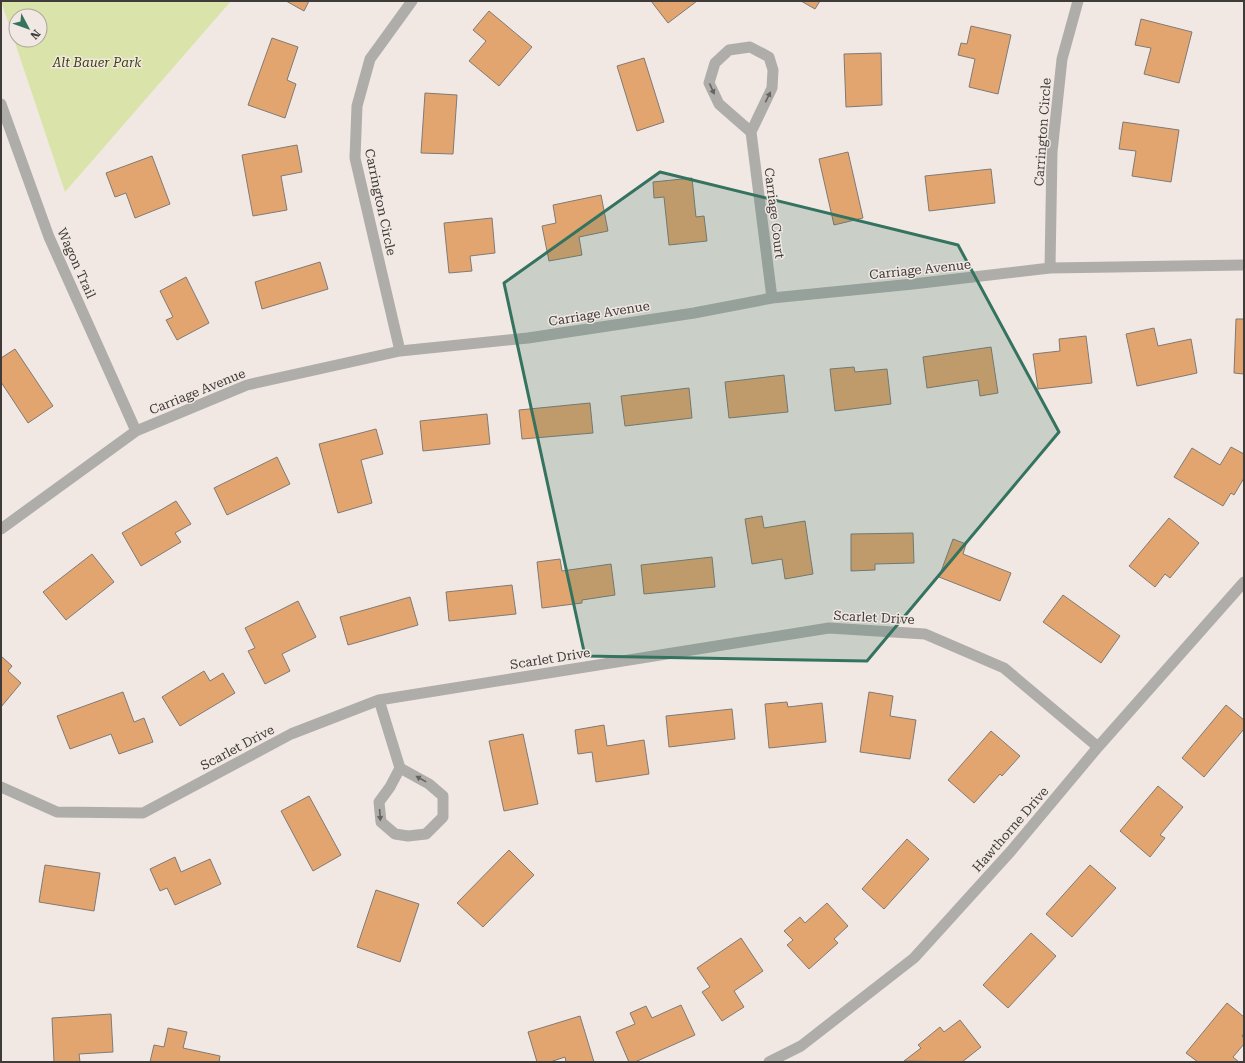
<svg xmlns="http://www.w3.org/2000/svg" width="1245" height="1063" font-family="'Roboto Serif',serif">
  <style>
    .green { fill: #dae4aa; fill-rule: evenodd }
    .building { fill: #e3a570; stroke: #807a74 }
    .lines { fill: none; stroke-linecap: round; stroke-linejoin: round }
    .minor { stroke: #afadaa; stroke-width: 11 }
    .oneway { fill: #666360 }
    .marked { fill: #347360; fill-opacity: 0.2; stroke: #347360; stroke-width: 3; stroke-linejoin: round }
    .labels { text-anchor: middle; stroke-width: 3; stroke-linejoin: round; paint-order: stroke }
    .park-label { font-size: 13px; font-style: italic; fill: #3e4409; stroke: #f1e8e3 }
    .street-label { font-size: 13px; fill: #3e3b38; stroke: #f1e8e3 }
  </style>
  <rect width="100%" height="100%" fill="#f1e8e3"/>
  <path class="green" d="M1,1H231L65,192ZM16,16H40V40H16Z"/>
  <path class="building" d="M286,1H309L304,11Z
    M651,1H697L668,23Z
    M801,1H820L815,9Z
    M489,11L532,47L499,86L469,61L486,41L473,30Z
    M1141,19L1192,32L1179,83L1144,74L1151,48L1135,45Z
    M971,26L1011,35L998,94L969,87L975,59L958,55L961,43L967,44Z
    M272,38L298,47L287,80L296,84L285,118L248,105Z
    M881,53L882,105L846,107L844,54Z
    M644,58L664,122L637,131L617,66Z
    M425,93L457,95L453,154L421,153Z
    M1123,122L1179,130L1171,182L1132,176L1136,151L1119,149Z
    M297,145L302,172L281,176L287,210L253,216L242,155Z
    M848,152L863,218L834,225L819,159Z
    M152,156L170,204L135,218L126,193L115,197L106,173Z
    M991,169L995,203L929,211L925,176Z
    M692,178L696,217L704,216L707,241L669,245L664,197L654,198L653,182Z
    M601,195L608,231L579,237L582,255L549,261L542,226L556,223L553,205Z
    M492,218L495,253L470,256L472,271L449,273L444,223Z
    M320,262L328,289L262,309L255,282Z
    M186,277L209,323L177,340L166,320L173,317L160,291Z
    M1236,319H1244V374L1234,373Z
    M1154,328L1158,346L1191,339L1197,373L1137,386L1126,334Z
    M1086,336L1092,383L1038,389L1033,354L1060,351L1059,339Z
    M991,347L998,393L980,396L978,380L927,388L923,357Z
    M15,349L53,406L28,423L1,382V358Z
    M854,367L855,372L887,369L891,404L835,411L830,369Z
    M784,375L788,412L729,418L725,382Z
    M689,388L692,418L625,426L621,396Z
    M590,403L593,433L522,439L519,410Z
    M487,414L490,444L423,451L420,421Z
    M376,429L383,454L361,460L372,503L338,513L319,444Z
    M1231,447L1244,454V478L1234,495L1231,493L1223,506L1174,477L1192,448L1220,465Z
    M277,457L290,484L227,515L214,488Z
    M176,501L191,524L175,533L181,542L141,566L122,533Z
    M762,516L764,528L805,521L813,574L785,579L782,559L752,564L745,519Z
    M1169,518L1199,543L1170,578L1165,574L1155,587L1129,566Z
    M913,533L914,563L875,564V570L851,571V534Z
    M953,539L966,544L963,554L1011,573L1000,601L939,577Z
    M92,554L114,582L66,620L43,592Z
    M712,557L715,587L644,594L641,565Z
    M560,559L562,571L611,564L615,595L582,600V603L542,608L537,562Z
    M512,585L516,614L449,621L446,592Z
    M1063,595L1120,636L1101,663L1043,622Z
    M410,597L418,625L348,645L340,617Z
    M298,601L316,637L282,654L290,671L265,684L248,651L255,648L245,628Z
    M1,656L12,666L8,671L21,683L1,707Z
    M204,671L210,681L223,673L235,693L180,726L162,697Z
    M123,692L134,722L144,718L153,742L119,754L111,734L70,749L57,716Z
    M869,692L893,696L890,716L916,720L910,759L860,752Z
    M787,702L788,707L822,703L826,742L769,748L765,704Z
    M1226,705L1244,720V729L1204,777L1182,758Z
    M732,709L735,739L669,747L666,716Z
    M604,725L607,746L644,740L649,774L596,782L592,752L578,754L575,730Z
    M991,731L1020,756L1002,776L1000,774L974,803L948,780Z
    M523,734L538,804L504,811L489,741Z
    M1158,786L1183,807L1160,835L1165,838L1150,857L1120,831Z
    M309,796L341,855L313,871L281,811Z
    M907,839L929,859L884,909L862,889Z
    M509,850L534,875L483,927L457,903Z
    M175,857L181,872L210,859L221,884L175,905L167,888L160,891L150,869Z
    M45,865L100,873L94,911L39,902Z
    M1090,865L1116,888L1072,937L1046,914Z
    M376,890L419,904L400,962L357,947Z
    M827,903L848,926L834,939L838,943L809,969L787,945L793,940L784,931L800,917L805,923Z
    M1031,933L1056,956L1008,1008L983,985Z
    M741,938L763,971L734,991L744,1007L722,1021L702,992L710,987L697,968Z
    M1227,1003L1244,1017V1033L1242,1036L1244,1038V1044L1233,1057L1239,1062H1198L1186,1053Z
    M681,1005L695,1035L635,1062H629L616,1032L635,1024L630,1013L646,1006L652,1018Z
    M111,1014L113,1052L79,1054L80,1062H54L52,1018Z
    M580,1016L594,1062H566L565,1057L550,1062H537L528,1032Z
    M960,1020L981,1047L962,1062L904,1061L921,1048L918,1045L940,1027L944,1032Z
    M168,1028L187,1032L183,1048L220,1056L219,1062H150L154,1045L164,1047Z"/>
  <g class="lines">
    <path class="minor" d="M1,104L49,237L136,431
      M751,132L719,104L709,83L715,63L729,50L750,47L769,57L773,70L772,88L751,132L772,298
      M1050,268L1052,152L1062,59L1078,1
      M400,351L355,158L357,106L370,59L412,1
      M1,529L136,431L247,385L400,351L528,338L694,313L772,298L913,284L1050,268L1244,265
      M379,700L400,768L429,784L443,796V817L426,834L408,836L395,834L381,822L379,802L390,787L400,768
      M1,787L57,812L143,813L291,734L379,700L829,628L925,634L1004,668L1098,747
      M769,1062L801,1046L914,958L1011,851L1098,747L1244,582"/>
  </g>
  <defs><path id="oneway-solid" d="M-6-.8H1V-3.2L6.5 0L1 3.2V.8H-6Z"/></defs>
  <g class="oneway">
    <use href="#oneway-solid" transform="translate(712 89) rotate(66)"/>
    <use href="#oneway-solid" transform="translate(768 97) rotate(-64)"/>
    <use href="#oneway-solid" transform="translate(421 779) rotate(-151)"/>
    <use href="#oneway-solid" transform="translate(380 815) rotate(86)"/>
  </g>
  <path class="marked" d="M660,172L958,245L1059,432L867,661L585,656L504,283Z"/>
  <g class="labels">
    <g class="park-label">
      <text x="97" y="67">Alt Bauer Park</text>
    </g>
    <g class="street-label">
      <text transform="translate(1042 132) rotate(-86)" y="5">Carrington Circle</text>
      <text transform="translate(381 202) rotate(78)" y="5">Carrington Circle</text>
      <text transform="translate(775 213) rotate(83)" y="5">Carriage Court</text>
      <text transform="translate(77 263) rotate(66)" y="5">Wagon Trail</text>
      <text transform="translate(920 269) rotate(-6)" y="5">Carriage Avenue</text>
      <text transform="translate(599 313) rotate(-9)" y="5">Carriage Avenue</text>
      <text transform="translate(197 391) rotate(-22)" y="5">Carriage Avenue</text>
      <text transform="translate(874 617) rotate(3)" y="5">Scarlet Drive</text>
      <text transform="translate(550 658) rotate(-9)" y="5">Scarlet Drive</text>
      <text transform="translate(237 747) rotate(-28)" y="5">Scarlet Drive</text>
      <text transform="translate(1010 829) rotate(-49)" y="5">Hawthorne Drive</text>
    </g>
  </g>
  <rect width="1245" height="1063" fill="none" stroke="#3e3b38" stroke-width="4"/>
  <g transform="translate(28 28) rotate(131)"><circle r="19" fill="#f1e8e3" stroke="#a9a39f"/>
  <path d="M0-3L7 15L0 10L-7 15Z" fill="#347360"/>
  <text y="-6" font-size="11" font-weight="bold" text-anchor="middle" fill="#3e3b38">N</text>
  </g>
</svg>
